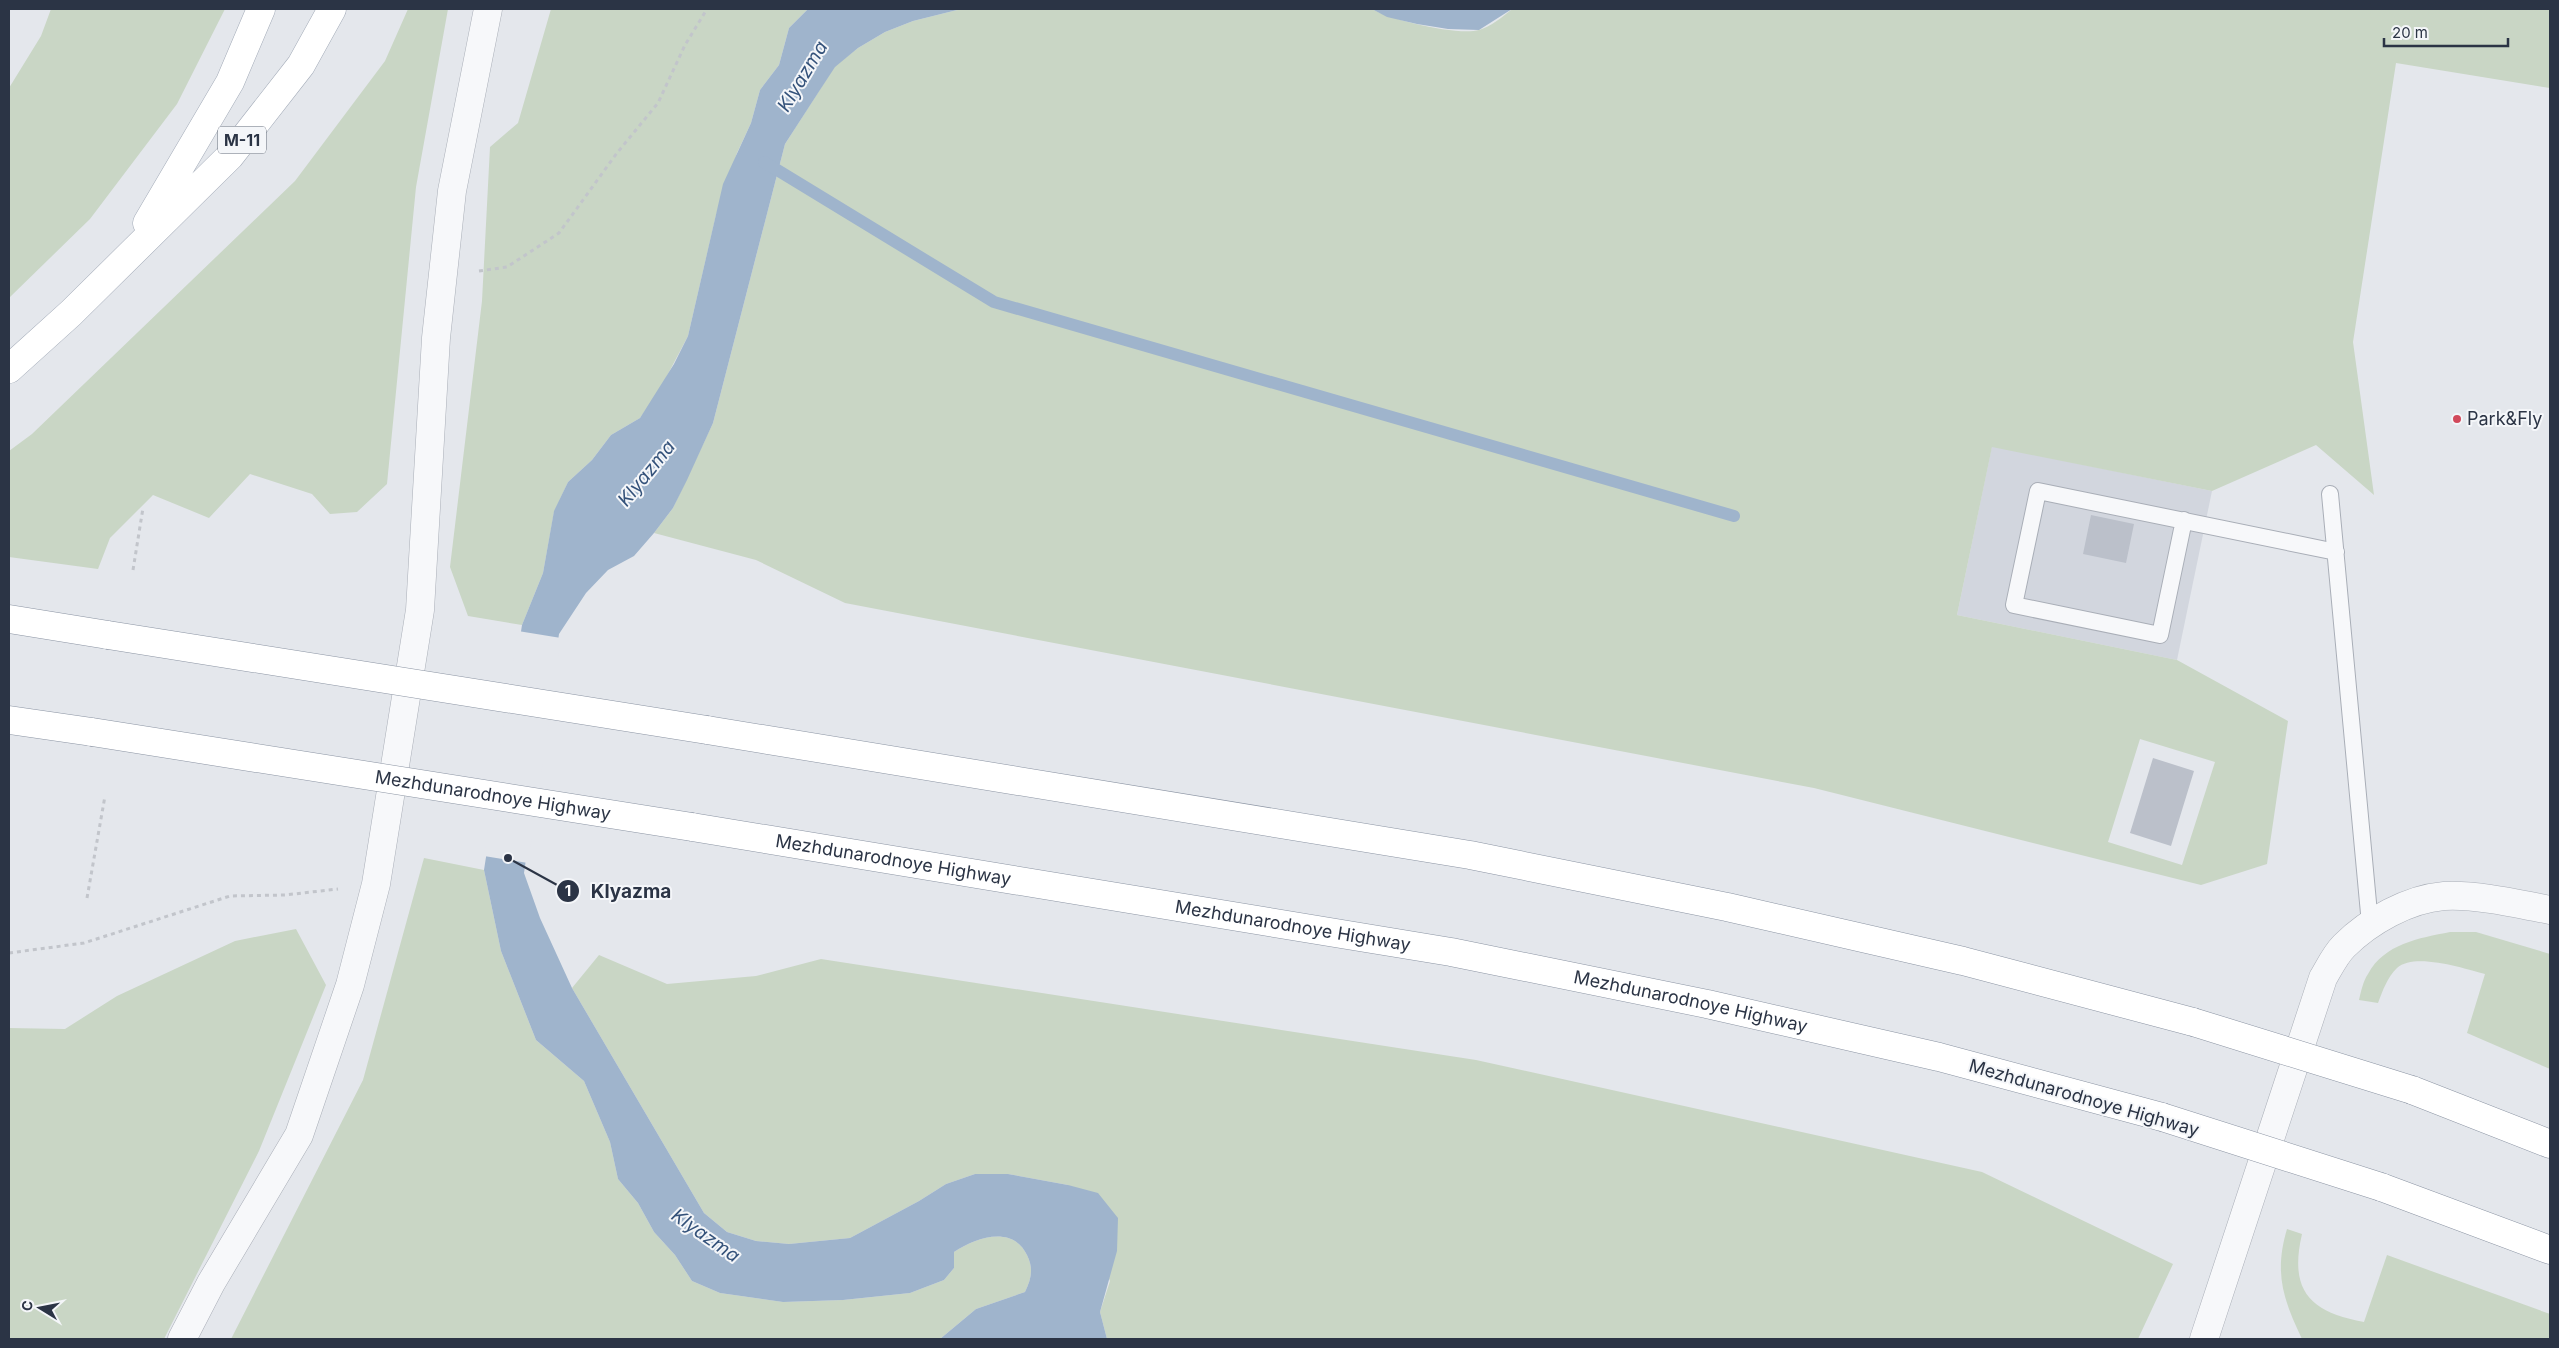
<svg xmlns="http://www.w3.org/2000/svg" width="2559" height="1348" font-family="Inter,sans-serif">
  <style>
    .built { fill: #d2d6de }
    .green { fill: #c9d6c5; fill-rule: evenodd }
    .water { fill: #9fb4cc }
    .pier { fill: #e4e7ec }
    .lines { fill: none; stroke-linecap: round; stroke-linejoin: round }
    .stream { stroke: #9fb4cc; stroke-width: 12 }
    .building { fill: #bbc0ca }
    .service-casing { stroke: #a9aeb7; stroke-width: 18 }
    .minor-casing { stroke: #a9aeb7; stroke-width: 29 }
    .tertiary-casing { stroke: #a9aeb7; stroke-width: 29 }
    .primary-casing { stroke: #a3abb8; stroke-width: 29 }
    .trunk-casing { stroke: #8b94a3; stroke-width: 29 }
    .path { stroke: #c2c5cb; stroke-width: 3; stroke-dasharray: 4 4; stroke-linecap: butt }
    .service { stroke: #f7f8fa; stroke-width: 16 }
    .minor { stroke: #f7f8fa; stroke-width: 28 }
    .tertiary { stroke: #f7f8fa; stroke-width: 28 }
    .primary { stroke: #fff; stroke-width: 28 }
    .trunk { stroke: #fff; stroke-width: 28 }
    .trunk-bridge-casing { stroke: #8b94a3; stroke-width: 29; stroke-linecap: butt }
    .trunk-bridge { stroke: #fff; stroke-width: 28 }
    .poi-dot { fill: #d1495b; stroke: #f4f6f9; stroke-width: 2 }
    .labels { text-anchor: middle; stroke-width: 4; stroke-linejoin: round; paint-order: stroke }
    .shield { fill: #f4f6f9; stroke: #676e7b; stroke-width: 1 }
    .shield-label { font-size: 16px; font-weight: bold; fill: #2b3445 }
    .poi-label { font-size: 18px; fill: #2b3445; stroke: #f4f6f9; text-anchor: start }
    .street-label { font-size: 18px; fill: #2b3445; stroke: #f4f6f9 }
    .water-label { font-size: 19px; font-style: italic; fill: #34527a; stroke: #f4f6f9 }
    .leader { fill: none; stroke: #2b3445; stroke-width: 2 }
    .callout-dot { fill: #2b3445; stroke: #f4f6f9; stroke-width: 2 }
    .mark-label { font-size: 15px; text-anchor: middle; font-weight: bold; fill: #fff }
    .callout-label { font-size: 19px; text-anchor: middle; font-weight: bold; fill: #2b3445; stroke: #f4f6f9; stroke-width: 4; stroke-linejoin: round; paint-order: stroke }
  </style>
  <rect width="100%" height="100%" fill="#e4e7ec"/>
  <path class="built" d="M1992,446L2212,491L2177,660L1957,615Z"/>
  <path class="green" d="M51,9H225L177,104L90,219L9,298V88L41,36Z
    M408,9H448L416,187L387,484L357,512L330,514L312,494L250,474L209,518L153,495L110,538L98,569L9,557V451L32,434L295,181L385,61Z
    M551,9H808L789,28L779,65L760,90L751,123L737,153L716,215L688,336L659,391L640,418L611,435L592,460L568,482L554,512L543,573L522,625L468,616L450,567L482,301L490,147L518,123Z
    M961,9H1372C1391,20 1458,36 1479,30C1490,27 1504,16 1512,9H2550V88L2396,63L2353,342L2374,495L2316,445L2212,491L1992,447L1957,615L2177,660L2288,721L2267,864L2201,885L1814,788L845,603L756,560L654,533L673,508L713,423L785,144L835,66L858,48L885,32L913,21ZM2140,739L2215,762L2182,865L2108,842Z
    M424,858L484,870L501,951L536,1040L584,1081L610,1142L618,1179L638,1203L654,1232L675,1255L692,1281L720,1293L783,1302L843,1300L910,1293L944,1280L954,1268V1252C976,1237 1013,1225 1027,1255C1034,1269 1031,1279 1025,1292L976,1309L940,1339H231L363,1080Z
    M296,929L326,985L259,1151L164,1339H9V1028L65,1029L117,996L235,941Z
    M2450,932H2476L2550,954V1069L2467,1033L2485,974C2465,969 2415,952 2397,968C2387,978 2383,990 2378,1003L2359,1000C2361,992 2363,981 2368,974C2384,944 2419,938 2450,932Z
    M599,955L667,984L756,976L821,959L1476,1060L1982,1172L2173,1264L2138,1339H1107L1100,1312L1110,1281L1068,1185L1008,1174H975L946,1184L919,1201L850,1238L789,1244L756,1241L727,1232L704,1213L572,988Z
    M2287,1229L2302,1234C2289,1290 2309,1312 2364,1322L2387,1255L2550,1314V1339H2302C2283,1299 2274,1273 2287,1229Z"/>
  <path class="water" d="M808,9H961L913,21L885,32L858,48L835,67L818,93L785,144L713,423L687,480L673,508L654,533L634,556L608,570L586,593L559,634L524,873L540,918L572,988L704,1213L727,1232L756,1241L789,1244L850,1238L919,1201L946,1184L975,1174H1008L1068,1185L1098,1193L1118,1218L1117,1251L1100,1312L1107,1339H940L976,1309L1025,1292C1031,1279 1034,1269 1027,1255C1013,1225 976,1237 954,1252V1268L944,1280L910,1293L843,1300L783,1302L720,1293L692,1281L675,1255L654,1232L638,1203L618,1179L610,1142L584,1081L536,1040L501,951L484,870L522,625L543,573L554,511L568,482L592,460L611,435L640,418L674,364L688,336L723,184L751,123L760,90L779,65L789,28Z
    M1372,9H1512L1479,30L1448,29L1417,24L1387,17Z"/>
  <path class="pier" d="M518,631L561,638L528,863L484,856Z"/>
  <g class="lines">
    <path class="stream" d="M764,162L994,302L1734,516"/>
  </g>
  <path class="building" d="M2091,515L2134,524L2126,563L2083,554Z
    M2153,758L2194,771L2171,846L2130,833Z"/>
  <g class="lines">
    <g class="service-casing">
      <path id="service" d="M2330,494L2370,924
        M2184,520L2160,635L2014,605L2038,491L2336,552"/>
    </g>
    <g class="minor-casing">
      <path id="minor" d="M2204,1339L2323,978C2329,968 2335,955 2344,946C2369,921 2408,899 2444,896C2476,894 2519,904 2550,910"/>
    </g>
    <g class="tertiary-casing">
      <path id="tertiary" d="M182,1339L211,1283L299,1135L350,985L376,884L420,610L436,338L452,191L488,9"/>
    </g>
    <g class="primary-casing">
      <path id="primary" d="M147,223L230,82L261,9
        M9,369L71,313L230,156L301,65L332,9"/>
    </g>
    <g class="trunk-casing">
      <g id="trunk">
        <path d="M9,619L108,635"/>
        <path d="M9,720L92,732"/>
        <path d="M707,730L1470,855L1727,907L1963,961L2193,1022"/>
        <path id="s1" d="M692,827L1451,952L1707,1004L1939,1057L2162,1117"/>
        <path d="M2412,1090L2550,1144"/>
        <path d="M2381,1187L2550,1250"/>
      </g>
    </g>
    <path class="path" d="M479,271L507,267L559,233L617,153L658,103L685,45L707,9
      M133,570L143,508
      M87,898L105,796
      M9,953L84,943L230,896L285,895L338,889"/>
    <use href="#service" class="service"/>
    <use href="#minor" class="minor"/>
    <use href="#tertiary" class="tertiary"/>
    <use href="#primary" class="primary"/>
    <use href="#trunk" class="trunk"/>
    <g class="trunk-bridge-casing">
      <g id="trunk-bridge">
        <path d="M108,635L707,730"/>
        <path id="s2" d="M92,732L692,827"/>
        <path d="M2193,1022L2412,1090"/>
        <path d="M2162,1117L2381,1187"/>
      </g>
    </g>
    <use href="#trunk-bridge" class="trunk-bridge"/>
  </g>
  <circle class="poi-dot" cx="2457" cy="419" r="5"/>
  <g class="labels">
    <rect class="shield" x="218" y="126.5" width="48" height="27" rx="4"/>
    <g class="shield-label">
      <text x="242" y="146">М-11</text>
    </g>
    <g class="poi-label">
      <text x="2467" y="425">Park&amp;Fly</text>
    </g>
    <g class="street-label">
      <text dy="6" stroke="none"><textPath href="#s2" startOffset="406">Mezhdunarodnoye Highway</textPath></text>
      <text dy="6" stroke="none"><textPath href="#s1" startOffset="204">Mezhdunarodnoye Highway</textPath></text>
      <text dy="6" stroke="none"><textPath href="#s1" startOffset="609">Mezhdunarodnoye Highway</textPath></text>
      <text dy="6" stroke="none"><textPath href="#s1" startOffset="1014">Mezhdunarodnoye Highway</textPath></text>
      <text transform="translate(2084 1098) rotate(16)" y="6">Mezhdunarodnoye Highway</text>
    </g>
    <g class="water-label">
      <text transform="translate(802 76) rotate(-59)" y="7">Klyazma</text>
      <text transform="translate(646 473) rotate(-51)" y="7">Klyazma</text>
      <text transform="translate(706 1235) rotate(35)" y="7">Klyazma</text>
    </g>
  </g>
  <path class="leader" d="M508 858L568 891"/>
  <g class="callout-dot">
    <circle cx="508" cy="858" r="5"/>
    <circle cx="568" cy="891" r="12"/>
  </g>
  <g class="mark-label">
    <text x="568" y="896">1</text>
  </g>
  <g class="callout-label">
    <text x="631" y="898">Klyazma</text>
  </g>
  <rect width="2559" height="1348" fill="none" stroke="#2b3445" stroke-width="20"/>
  <g transform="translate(40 1308) rotate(280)" stroke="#f4f6f9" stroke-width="4" paint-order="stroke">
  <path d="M0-4L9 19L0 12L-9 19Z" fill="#2b3445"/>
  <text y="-8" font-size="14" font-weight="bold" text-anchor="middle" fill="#2b3445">С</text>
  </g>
  <path d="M2384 38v8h124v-8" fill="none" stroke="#2b3445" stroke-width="2.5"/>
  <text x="2392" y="38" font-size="15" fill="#2b3445" stroke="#f4f6f9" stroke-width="4" paint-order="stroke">20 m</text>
</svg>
